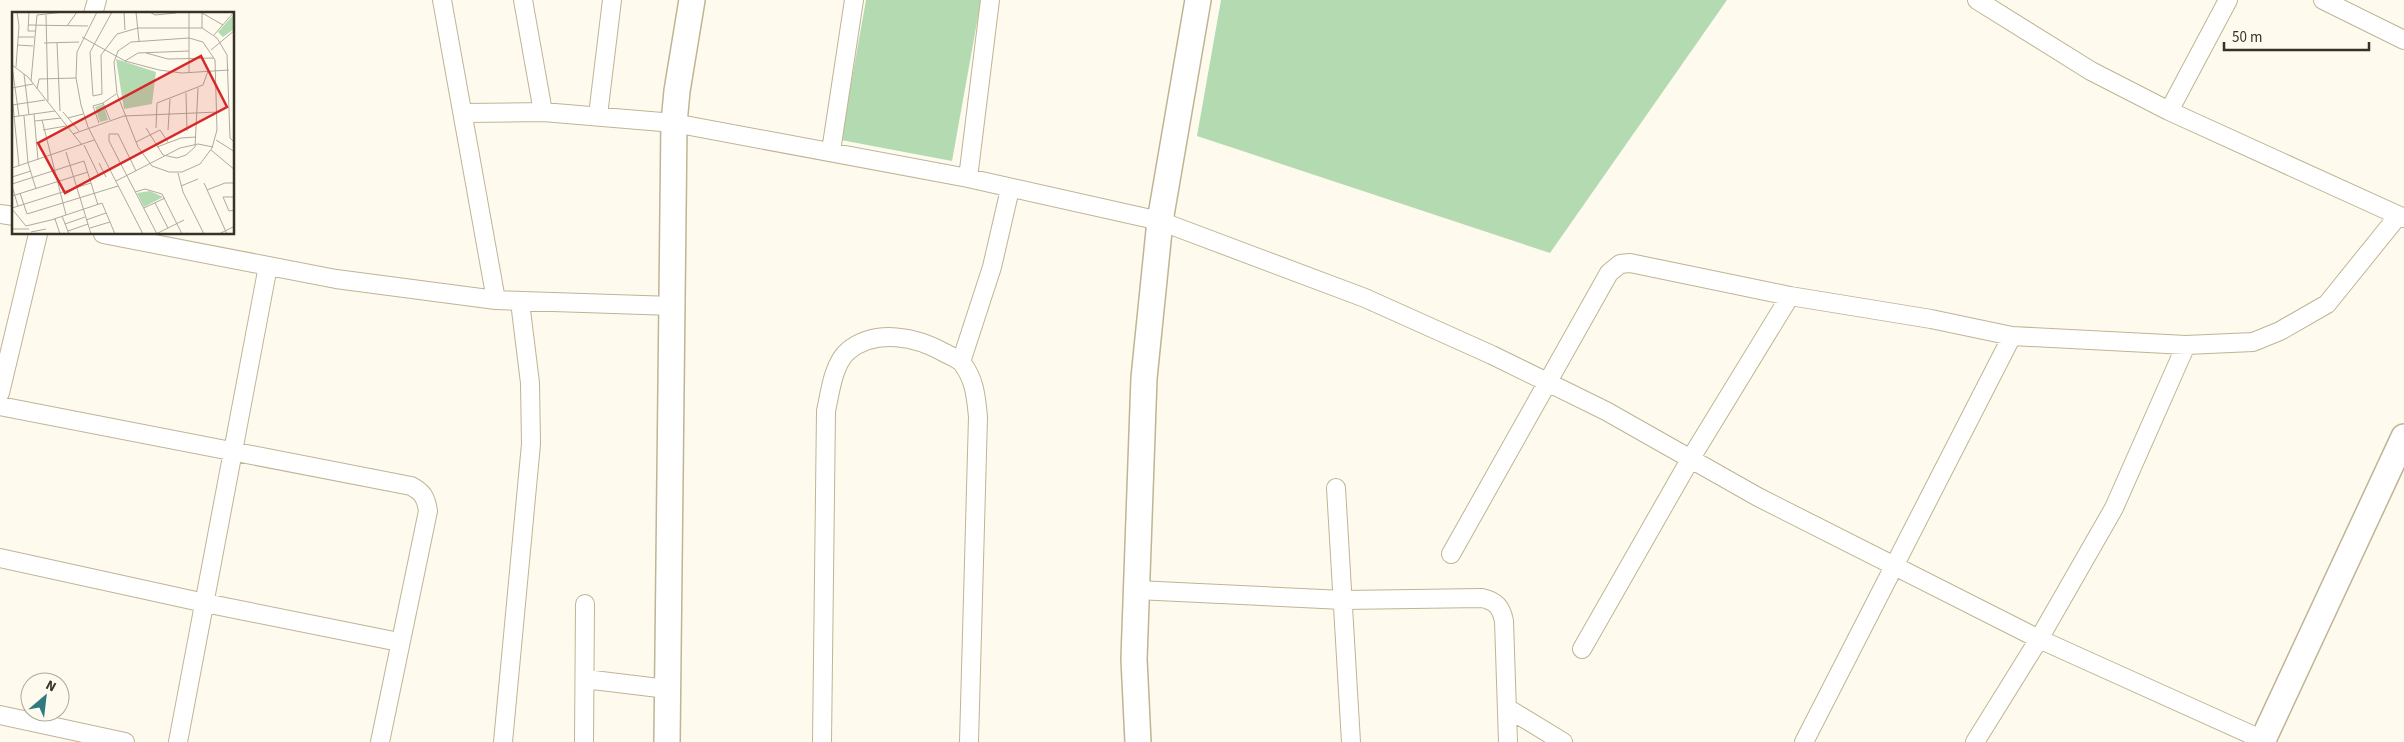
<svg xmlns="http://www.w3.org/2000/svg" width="2404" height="742" font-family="'Source Sans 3',sans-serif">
	<rect width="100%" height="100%" fill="#fefaed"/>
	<path fill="#b4dab2" d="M866 0H981L952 161 841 140Z
		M1221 0H1727L1550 253 1197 136Z"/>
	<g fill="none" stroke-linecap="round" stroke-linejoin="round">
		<defs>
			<path id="street" d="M442 0 496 300
				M523 0 543 112
				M1977 0 2091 71 2169 111 2404 218
				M2323 0 2404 40
				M93 14 97 0
				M2169 111 2228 0
				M464 113 543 112 674 123 968 178 1160 221 1365 298 1492 355 1606 411 1758 497 2039 639 2263 740
				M598 115 612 0
				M831 151 854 0
				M968 178 990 0
				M0 214 14 216
				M103 234 336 279 496 300 673 306
				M961 362 992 267 1010 189
				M0 393 38 234
				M0 406 411 486C423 492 426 498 428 511L380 742
				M1336 488 1351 742
				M1451 554 1609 273 1620 264 1630 263 1790 296 1931 319 2012 336 2186 345 2253 342 2280 331 2327 304 2398 216
				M0 558 205 603 399 642
				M1137 590 1343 600 1482 598C1496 601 1501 607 1504 621L1508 742
				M1582 649 1691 458 1790 296
				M585 679 667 689
				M1507 708 1563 742
				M0 715 125 742
				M178 742 268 266
				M503 742 531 444 530 383 520 302
				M584 742 585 604
				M822 742 826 411C830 393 833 364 848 351 876 328 917 337 945 353 951 356 958 359 962 363 975 380 976 397 978 417L969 742
				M1804 742 2012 336
				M1975 742 2039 639 2114 508 2186 345"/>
			<path id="secondary" d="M667 742 674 123 677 91 692 0
				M1138 742 1134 659 1144 378 1160 221 1198 0
				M2262 742 2404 437"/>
		</defs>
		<use href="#street" stroke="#bfb494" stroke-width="20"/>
		<use href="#secondary" stroke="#bfb494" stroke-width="28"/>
		<use href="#street" stroke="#fff" stroke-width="18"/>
		<use href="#secondary" stroke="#fff" stroke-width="25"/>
	</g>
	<g transform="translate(12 12)">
		<rect width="222" height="222" fill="#fefaed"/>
		<path d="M222 2V17L211 25 206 20ZM104 47 144 60 140 92 112 97ZM91 92 96 108 88 110 83 95ZM138 179 151 185 132 195 125 181Z" fill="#b4dab2"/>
		<path fill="none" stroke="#aeaa9d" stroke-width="1" d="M17 0 16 19H23M85 0 65 40 64 66 69 93 76 115 131 222M100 0 78 40 81 84 90 82 89 43 105 22 126 16H190L205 26 215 43 218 126 223 131M112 0 113 18M124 0 127 29M138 0 143 3 164 1M190 1 211 13M34 3 36 89M16 13 76 14M55 14 65 0M190 16V0M202 23 222 0M6 25H22M70 25 113 49 147 58 170 61 217 58M177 26 191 30 203 48 205 118 200 136 188 152 170 160H157L140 154 126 135 105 82 102 50 106 39 119 30ZM32 31 67 30M45 31 48 99M5 33 21 34M199 38 223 18M134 41 156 47 202 46M113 49 126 41 177 39M0 53 16 65 70 133M0 54 7 104M4 55 7 14 5 0M177 60V0M12 62 17 103M19 69 25 3 52 0M0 76 21 72M25 77 27 67 64 66M174 81 175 119M91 91 104 82M0 93 33 88M1 93 7 154M51 100 67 119M22 102 26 148M12 104 16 151 24 177M0 105 43 99M56 106 71 102M30 108 54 203M23 109 49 106M87 111 81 94 91 91 98 108M134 116 151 143 165 146 174 143 183 135 186 76M144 116 145 91 191 73 196 59M31 118 54 114M156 118 158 87M61 122 112 104 206 100M204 128 223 140M124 130 148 118 156 130M72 133 87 164M145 135 169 126 184 125M199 138 223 158M54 140 79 222M87 151 94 165M0 156 82 128M124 159 106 122H97V129L145 222M166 161 171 180 192 222M0 165 19 159M104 169 168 136 186 132 201 135M192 171 215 222M0 172 72 149 86 193M0 174 6 194M169 174 186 167M195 178 213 171H223M123 180 133 177 150 182 170 222M8 181 15 202 106 174M0 184 76 160M223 185H211L217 199 223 198M143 191 156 216M0 196 79 171M132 196 153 186M0 197 14 214 43 207 48 222M50 204 57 222M42 207 90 191 103 222M74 208 94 201M53 212 73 205M78 216 98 210M0 217H17M56 219 76 212M19 220 34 217M144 222 172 208M207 222 223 214"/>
		<path fill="#d62828" fill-opacity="0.15" stroke="#d62828" stroke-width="2.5" d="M189 44 215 95 53 181 26 131Z"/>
		<rect width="222" height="222" fill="none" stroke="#363224" stroke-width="2.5"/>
	</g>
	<g transform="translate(45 697) rotate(28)"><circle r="24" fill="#fefaed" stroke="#aeaa9d"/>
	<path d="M0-4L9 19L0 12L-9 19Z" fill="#30797c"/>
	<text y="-8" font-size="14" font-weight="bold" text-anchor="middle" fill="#363224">N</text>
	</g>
	<path d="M2224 42v8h145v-8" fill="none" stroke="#363224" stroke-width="2.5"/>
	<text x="2232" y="42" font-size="15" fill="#363224" stroke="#fefaed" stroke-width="4" paint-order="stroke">50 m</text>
</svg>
